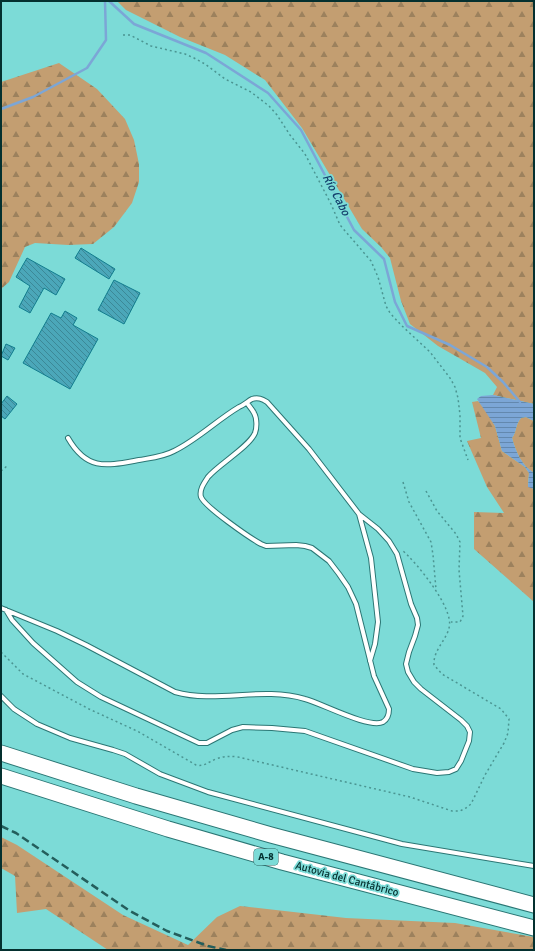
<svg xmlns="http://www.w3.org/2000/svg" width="535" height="951" font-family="Signika,sans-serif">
	<defs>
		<pattern id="forest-firs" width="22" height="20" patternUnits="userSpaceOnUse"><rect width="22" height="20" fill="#c39e71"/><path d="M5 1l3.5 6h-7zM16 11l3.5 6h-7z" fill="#9c815d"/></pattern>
		<pattern id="water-rules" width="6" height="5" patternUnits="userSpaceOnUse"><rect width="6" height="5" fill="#7ca6d6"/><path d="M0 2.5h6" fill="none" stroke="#6388ae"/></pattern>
		<pattern id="building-back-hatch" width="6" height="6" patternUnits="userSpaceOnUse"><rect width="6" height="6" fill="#4ba7b9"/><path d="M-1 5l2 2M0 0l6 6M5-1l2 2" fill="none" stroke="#3c8897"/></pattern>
	</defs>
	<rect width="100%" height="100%" fill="#7cdbd7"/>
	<path fill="url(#forest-firs)" d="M117 1H534V404L493 395 497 387 485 373 438 346 410 324 401 301 390 258 381 247 362 229 302 128 265 80 225 55 180 37 126 10Z
		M59 63 97 89 125 119 134 140 139 164V182L132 203 114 227 93 244 68 245 35 243 25 247 9 282 1 289V82Z
		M478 401 485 409 495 426 502 451 525 467 529 473 528 486 534 489V602L474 549V512L504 513 487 487 467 441 481 438 472 402Z
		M526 417 534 421V473C521 465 516 452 512 438 517 431 515 425 521 418Z
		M1 837 17 845 123 915 188 945 217 917 240 906 346 918 455 923 534 937V950H108L46 909 17 913 15 876 1 868Z"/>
	<path fill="url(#water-rules)" d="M493 395 534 404V421L526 417 521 418C515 425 517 431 512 438 516 452 521 465 534 473V489L528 487 529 473 525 467 502 451 495 426 477 399 481 396Z"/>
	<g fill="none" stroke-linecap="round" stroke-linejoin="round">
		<path stroke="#7ca6d6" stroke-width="2.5" d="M109 1 134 24 206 53 268 93 301 130 354 230 384 259 395 302 407 326 450 345 487 367 503 382 520 402
			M1 109 33 97 87 68 106 40 105 1"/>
	</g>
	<path fill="url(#building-back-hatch)" stroke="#127d8e" d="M81 248 115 269 109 279 75 258Z
		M27 258 65 279 56 295 44 288 30 313 19 307 30 286 16 277Z
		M114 280 140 293 124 324 98 310Z
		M65 311 77 318 73 325 98 339 70 389 23 363 51 313 61 318Z
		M6 344 15 348 8 360 1 356Z
		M7 396 17 404 5 419 1 416V404Z"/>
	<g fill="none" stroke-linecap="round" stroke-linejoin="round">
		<defs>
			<path id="service" d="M359 514 371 558 378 622 375 644 370 661
				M1 608 57 631 86 645 175 692C217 704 261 686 305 699 321 703 369 729 383 722 388 719 389 714 389 709L374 676 356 604 348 587 339 574 329 561 312 548 305 546 296 545 266 546 261 544C250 538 205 507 201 497 199 490 204 483 208 477 219 464 249 447 255 433 257 428 257 418 254 413 252 409 249 406 247 403
				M6 610 12 620 33 643 77 682 101 697 199 743H207L232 730 243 727 272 728 305 731 413 769 437 773 449 772 456 769 461 761 469 741 470 732 467 726 461 720 421 689 414 682 408 672 406 664 409 652 415 636 418 625 417 618 411 604 397 554 389 541 378 529 359 514 309 449 267 402C262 399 258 397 252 399 248 401 244 405 239 407 217 420 197 440 174 451 163 457 150 458 139 460 106 466 87 471 68 438
				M1 696 14 709 37 724 70 738 113 750 125 754 160 774 208 792 402 844 534 866"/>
			<path id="motorway" d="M1 753 136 796 271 835 534 905
				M1 776 168 829 282 862 534 928"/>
		</defs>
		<use href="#service" stroke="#2b7674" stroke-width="6"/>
		<use href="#motorway" stroke="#2b7674" stroke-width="17"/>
		<path stroke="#4b9592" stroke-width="1.5" stroke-dasharray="2 3" stroke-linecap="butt" d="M123 35H130L151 46 185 54 194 58 205 64 225 79 251 92 269 106 277 115 290 135 305 154 331 204 340 225 371 261 378 277 386 306 390 313 401 325 430 352 450 378 455 387 458 398 460 415V438L468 460
			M1 471 7 466
			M403 482 409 502 431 542 433 555 436 589
			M426 491 437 511 456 534 460 542 459 570 463 616 460 622H451
			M1 652 23 674 89 709 137 731 196 765C204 767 208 762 216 759 224 756 230 756 238 757L410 797 452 811H460L466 808 471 804 485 775 504 743 508 733 509 719 501 709 442 674 434 665C433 650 446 641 449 628 455 609 416 562 402 550"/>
		<use href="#service" stroke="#fff" stroke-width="4"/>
		<use href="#motorway" stroke="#fff" stroke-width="15"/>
		<path stroke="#245e5c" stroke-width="2.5" stroke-dasharray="8 4" stroke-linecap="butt" d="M1 826 16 833 130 911 167 931 208 946 226 950"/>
	</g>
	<g text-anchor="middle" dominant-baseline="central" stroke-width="3.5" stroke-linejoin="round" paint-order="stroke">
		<rect fill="#7cdbd7" stroke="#286361" stroke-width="1" x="254" y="849" width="24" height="16" rx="3"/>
		<g font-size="10" font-weight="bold" fill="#04302f">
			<text x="266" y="857">A-8</text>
		</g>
		<g font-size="11" fill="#04302f" stroke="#7cdbd7">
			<text transform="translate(347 879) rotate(15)">Autovía del Cantábrico</text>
		</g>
		<g font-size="12" font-style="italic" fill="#133f6c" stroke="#7cdbd7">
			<text transform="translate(336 195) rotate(62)">Río Cabo</text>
		</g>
	</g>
	<rect width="535" height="951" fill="none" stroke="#04302f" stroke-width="4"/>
</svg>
